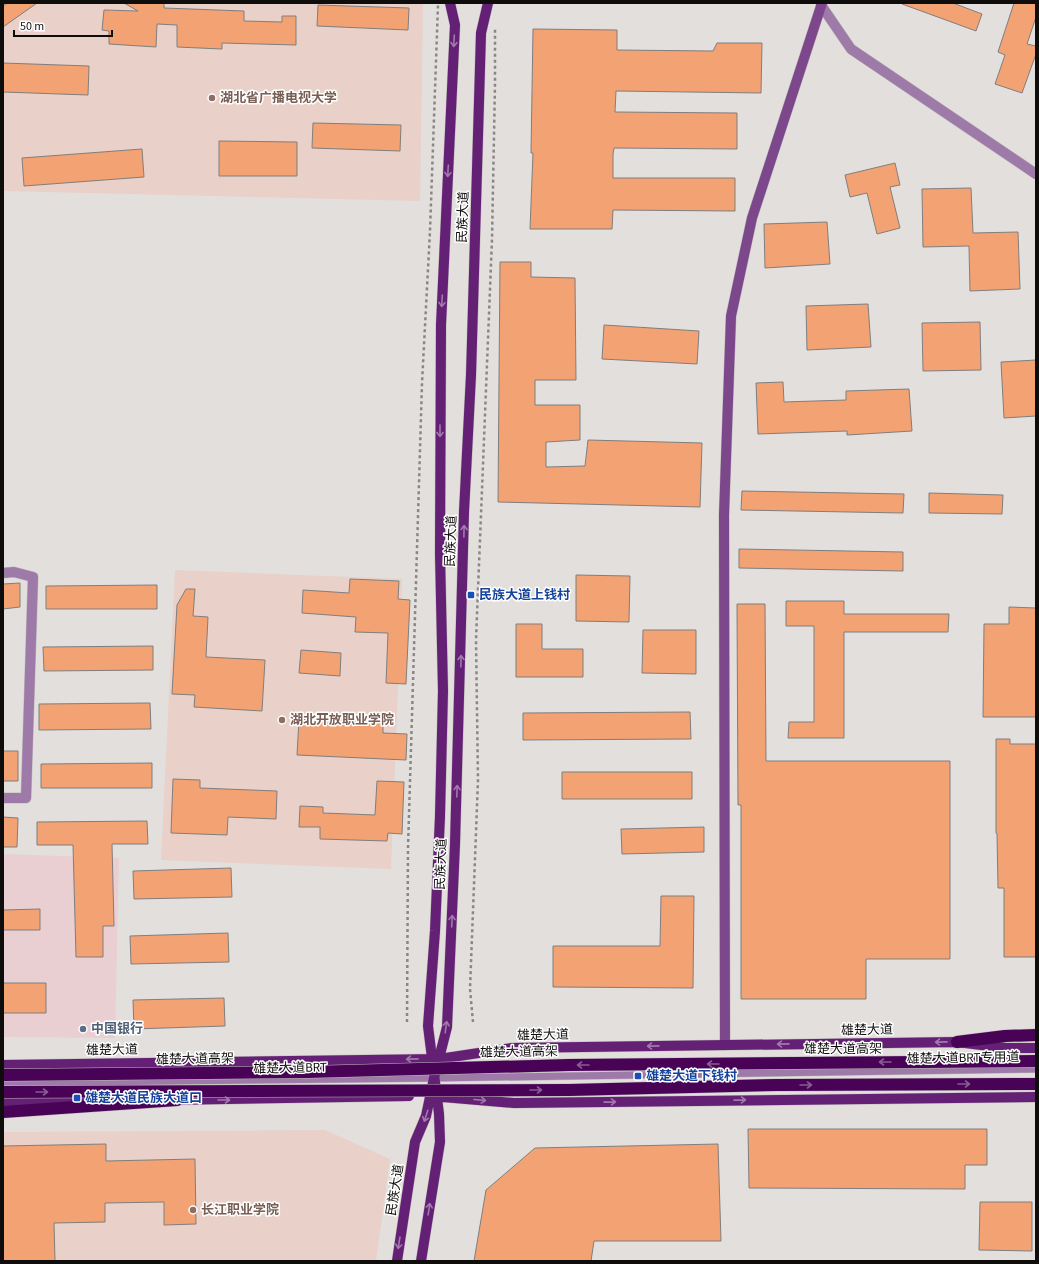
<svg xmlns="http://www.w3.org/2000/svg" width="1039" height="1264" font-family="'Source Sans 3','Noto Sans SC',sans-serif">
	<rect width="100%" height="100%" fill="#e2dfdd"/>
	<path fill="#e9ced2" d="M3 854 119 858 115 1038 3 1037Z"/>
	<path fill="#e9d0c9" d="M6 3H423L420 201 3 191V5Z
		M175 570 402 579 391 869 161 860Z
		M325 1130 390 1159 376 1261H3V1132Z"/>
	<path fill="#f2a273" stroke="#817e7d" d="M7 3H37L3 27V6Z
		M124 3H164V8L244 11V21L282 22V16H296V45L222 43V49L177 47V25L157 24 156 47 109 44V31L102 30 104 10 138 11Z
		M903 3H953L982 14 976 31 902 4Z
		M1014 3H1036V17L1027 44 1036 46V54L1022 93 995 84 1005 55 998 52Z
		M318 5 409 8 408 30 317 26Z
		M533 29 617 30V50L713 51 717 43H762L761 93 616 91 615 112 737 113V149L614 148 613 154V178H735V211L613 210 612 229H530L533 153H531Z
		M3 63 89 66 88 95 3 92Z
		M313 123 401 125 400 151 312 148Z
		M219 141 297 142V176H219Z
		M142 149 144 177 24 186 22 158Z
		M895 163 900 185 890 187 900 228 877 234 867 193 850 197 845 175Z
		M971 188 973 233 1018 232 1020 289 970 291 969 246 923 247 922 189Z
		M827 222 830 264 765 268 764 224Z
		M500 262H531V277L575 278 576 380H535V405H580V440L546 442V467L585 466 588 440 702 443 700 507 498 502Z
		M868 304 871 347 807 350 806 306Z
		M980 322 981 370 923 371 922 323Z
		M604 325 699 331 697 364 602 359Z
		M1036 360V416L1004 418 1001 362Z
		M783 382 784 402 846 400V391L909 389 912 431 847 435V431L758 434 756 383Z
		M742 491 904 494 903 513 741 510Z
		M929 493 1003 495 1002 514 929 513Z
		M739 549 903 552V571L739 568Z
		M576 575 630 576 629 622 576 621Z
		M350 579 399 581 398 599 410 600 406 684 386 683 388 633 355 632 356 617 302 613 303 590 349 593Z
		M20 583V607L3 609V584Z
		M157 585V609H46V586Z
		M186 589H195L193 616 208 617 206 657 265 660 262 711 194 707 195 695 172 694 177 605Z
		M786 601H844V614H949L948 632H844V738H788L789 722H814V626H786Z
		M737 604H765L766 761H950V959H866V999H741V805H738Z
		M1009 607 1036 608V717H983L984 624H1009Z
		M516 624H542V649H583V677H516Z
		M643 630H696V674L642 673Z
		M153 646V670L44 671 43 647Z
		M301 650 341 653 340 676 299 673Z
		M150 703 151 729 39 730V704Z
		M690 712 691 739 523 740V713Z
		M299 719 383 723V733L407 734 406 760 297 755Z
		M996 739H1010V744H1036V957H1004V888H998L997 833H996Z
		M3 751H18V781H3Z
		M152 763V788H41V764Z
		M562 772H692V799H562Z
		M173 779 200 780V788L277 791 276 819 228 817 227 835 171 833Z
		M377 781 404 782 402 834 388 833 387 841 320 839V827H299L300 806 323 807V813L375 815Z
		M3 817 18 818 17 847H3Z
		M147 821 148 844H112L114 926H103V957H76L73 845H37V822Z
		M704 827V852L622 854 621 829Z
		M231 868 232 897 134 899 133 871Z
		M661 896H694L693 988 553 987V946H660Z
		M40 909V930H3V910Z
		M228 933 229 962 131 964 130 936Z
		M3 983H46V1013H3Z
		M224 998 225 1026 134 1029 133 1000Z
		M748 1129H987V1165H965V1189L749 1188Z
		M106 1144V1161L195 1159 196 1224 164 1225V1202L105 1203V1222L54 1223 55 1261H3V1146Z
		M718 1144 721 1241H594L591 1261H474L486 1190 535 1148Z
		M980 1202H1032V1251L979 1250Z"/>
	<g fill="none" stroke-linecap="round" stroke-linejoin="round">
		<defs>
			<path id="lane" d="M3 1083 434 1078 1036 1069"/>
			<path id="street" d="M821 5 851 49 1036 174
				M3 573 14 572 33 577 26 798H3"/>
			<path id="secondary" d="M725 1045 724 515 731 316 752 218 822 3"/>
			<path id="primary" d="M3 1065 439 1059 512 1048 957 1042 1006 1048H1036
				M431 1096 514 1103 1036 1097
				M169 1100 409 1096
				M3 1102 87 1101
				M397 1261 415 1142 426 1116 434 1078 447 1027 455 844 464 512 471 375 481 33 488 3
				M421 1261 440 1142 439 1114 428 1026 435 931 440 816 443 691 440 554 441 325 455 25 450 3"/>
			<path id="highway" d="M957 1042 1005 1036 1036 1035
				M3 1112 177 1100"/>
		</defs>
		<use href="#lane" stroke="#c0bdbc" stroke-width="8"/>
		<use href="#street" stroke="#c0bdbc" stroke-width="11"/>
		<use href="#secondary" stroke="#c0bdbc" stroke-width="11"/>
		<use href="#primary" stroke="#c0bdbc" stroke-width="11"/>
		<use href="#highway" stroke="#c0bdbc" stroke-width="13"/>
		<path stroke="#898786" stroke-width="2.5" stroke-dasharray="3 3" stroke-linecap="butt" d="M407 1022 408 848 422 383 430 231 438 5
			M473 1022 470 989 478 780 476 640 492 239 495 84V27"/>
		<use href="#lane" stroke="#9e7aa8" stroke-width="7"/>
		<use href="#street" stroke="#9e7aa8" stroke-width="10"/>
		<use href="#secondary" stroke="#7c488b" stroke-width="10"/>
		<use href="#primary" stroke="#642075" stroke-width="10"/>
		<use href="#highway" stroke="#480357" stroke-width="12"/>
		<defs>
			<path id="highway-bridge" d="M3 1075 308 1072 569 1065 1036 1061
				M3 1092 569 1090 777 1085 1036 1084"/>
		</defs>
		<use href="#highway-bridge" stroke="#c0bdbc" stroke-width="13" stroke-linecap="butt"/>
		<use href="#highway-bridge" stroke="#480357" stroke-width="12"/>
	</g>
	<defs><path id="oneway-shaft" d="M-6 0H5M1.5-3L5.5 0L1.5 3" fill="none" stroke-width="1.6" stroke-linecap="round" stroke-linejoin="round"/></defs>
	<g stroke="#a279ac">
		<use href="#oneway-shaft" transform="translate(454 41) rotate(93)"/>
		<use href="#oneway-shaft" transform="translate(448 171) rotate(93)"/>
		<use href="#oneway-shaft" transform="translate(442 301) rotate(93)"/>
		<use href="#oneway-shaft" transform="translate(440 431) rotate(90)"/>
		<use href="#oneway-shaft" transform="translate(464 531) rotate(-89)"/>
		<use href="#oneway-shaft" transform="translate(461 661) rotate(-89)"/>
		<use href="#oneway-shaft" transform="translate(457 791) rotate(-88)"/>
		<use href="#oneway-shaft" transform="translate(452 921) rotate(-87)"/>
		<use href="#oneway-shaft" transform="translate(446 1027) rotate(-82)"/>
		<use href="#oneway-shaft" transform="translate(941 1042) rotate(179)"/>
		<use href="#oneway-shaft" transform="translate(783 1044) rotate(179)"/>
		<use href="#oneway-shaft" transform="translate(653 1046) rotate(179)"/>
		<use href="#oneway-shaft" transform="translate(412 1059) rotate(179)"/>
		<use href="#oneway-shaft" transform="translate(224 1100)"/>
		<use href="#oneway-shaft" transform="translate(480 1100) rotate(5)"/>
		<use href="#oneway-shaft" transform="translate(740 1100) rotate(-1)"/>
		<use href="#oneway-shaft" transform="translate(610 1102) rotate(-1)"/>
		<use href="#oneway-shaft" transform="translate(426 1116) rotate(108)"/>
		<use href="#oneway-shaft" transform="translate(429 1209) rotate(-81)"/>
		<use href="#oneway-shaft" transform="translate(399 1243) rotate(99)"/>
	</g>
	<g stroke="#885b92">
		<use href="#oneway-shaft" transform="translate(885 1062) rotate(180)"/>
		<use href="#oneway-shaft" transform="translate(713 1064) rotate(180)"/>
		<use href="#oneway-shaft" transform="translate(583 1065) rotate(180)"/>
		<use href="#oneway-shaft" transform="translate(964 1084)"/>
		<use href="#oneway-shaft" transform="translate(806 1085)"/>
		<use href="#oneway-shaft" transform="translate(536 1090)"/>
		<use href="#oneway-shaft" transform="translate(42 1092)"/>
	</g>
	<g fill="#8d6e63" stroke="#fff" stroke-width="1.5">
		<circle cx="212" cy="98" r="4"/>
		<circle cx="282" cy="720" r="4"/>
		<circle cx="193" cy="1210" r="4"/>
	</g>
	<g fill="#1a4fb4" stroke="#fff" stroke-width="1.5">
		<rect x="467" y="591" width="8" height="8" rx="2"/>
		<rect x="634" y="1072" width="8" height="8" rx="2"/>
		<rect x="73" y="1094" width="8" height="8" rx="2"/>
	</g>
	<circle fill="#5c6f8a" stroke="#fff" stroke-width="1.5" cx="83" cy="1029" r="4"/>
	<g text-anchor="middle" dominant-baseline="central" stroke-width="3" stroke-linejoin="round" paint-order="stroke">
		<g font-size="13" font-weight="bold" fill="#785e54" stroke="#fff" text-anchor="start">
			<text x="220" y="98">湖北省广播电视大学</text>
			<text x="290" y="720">湖北开放职业学院</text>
			<text x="201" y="1210">长江职业学院</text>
		</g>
		<g font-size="13" fill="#0e0d0c" stroke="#fff">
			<text transform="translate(463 217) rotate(-88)">民族大道</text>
			<text transform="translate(451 541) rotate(-88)">民族大道</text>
			<text transform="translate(441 864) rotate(-88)">民族大道</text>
			<text transform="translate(867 1030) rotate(-1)">雄楚大道</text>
			<text transform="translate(543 1035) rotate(-1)">雄楚大道</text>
			<text x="843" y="1049">雄楚大道高架</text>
			<text transform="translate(112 1050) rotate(-1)">雄楚大道</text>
			<text transform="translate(519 1052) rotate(-1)">雄楚大道高架</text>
			<text transform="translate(963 1058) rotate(-1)">雄楚大道BRT专用道</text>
			<text transform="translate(195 1059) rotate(-1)">雄楚大道高架</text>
			<text transform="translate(290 1068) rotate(-1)">雄楚大道BRT</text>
			<text transform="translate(395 1190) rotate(-81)">民族大道</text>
		</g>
		<g font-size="13" font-weight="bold" fill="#164399" stroke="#fff" text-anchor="start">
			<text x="479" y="595">民族大道上钱村</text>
			<text x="646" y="1076">雄楚大道下钱村</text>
			<text x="85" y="1098">雄楚大道民族大道口</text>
		</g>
		<g font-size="13" font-weight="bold" fill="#4e5e75" stroke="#fff" text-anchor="start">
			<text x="91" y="1029">中国银行</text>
		</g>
	</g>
	<rect width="1039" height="1264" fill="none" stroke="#0e0d0c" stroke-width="8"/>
	<path d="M14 30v6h98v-6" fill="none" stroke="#0e0d0c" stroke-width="2"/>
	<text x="20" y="30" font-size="12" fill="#0e0d0c" stroke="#ffffff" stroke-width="3" paint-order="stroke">50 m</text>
</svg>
